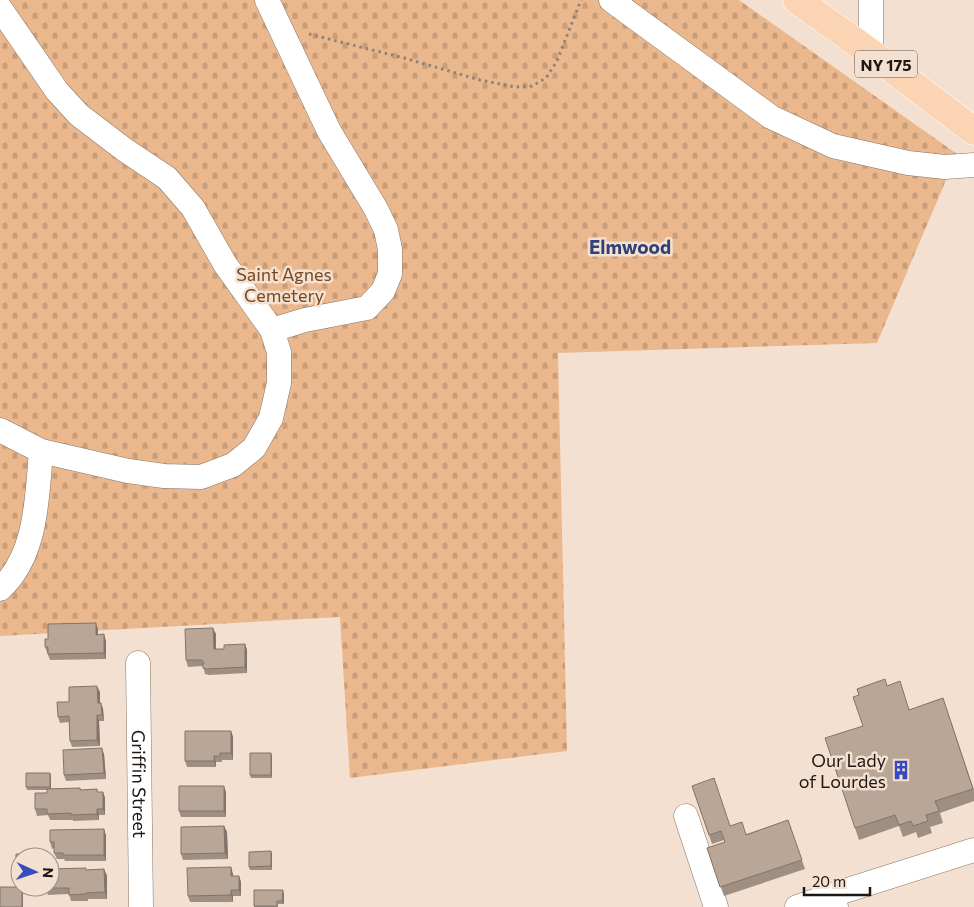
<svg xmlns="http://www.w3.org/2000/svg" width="974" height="907" font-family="Commissioner,sans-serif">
	<defs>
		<pattern id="cemetery-stones" width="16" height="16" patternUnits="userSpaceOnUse" patternTransform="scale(1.25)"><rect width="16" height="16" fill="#ebb88e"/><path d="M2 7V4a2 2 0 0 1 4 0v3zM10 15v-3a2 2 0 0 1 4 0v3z" fill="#c99d79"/></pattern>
	</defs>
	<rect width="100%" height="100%" fill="#f4e0d0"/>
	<path fill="url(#cemetery-stones)" d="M0 0H739L957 154 877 343 558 353 567 751 350 778 340 617 0 636Z"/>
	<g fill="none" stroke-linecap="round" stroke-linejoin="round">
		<defs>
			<g id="minor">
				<path d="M267 0 329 131 376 209 386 230 390 249V274L383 291 367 308 305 320 272 330"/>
				<path d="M611 0 771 117 833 146 908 163 945 167 974 165"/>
				<path d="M0 8 57 91 79 115 125 150 167 178 193 208 225 264 272 330 279 352V383L271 418 254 448 233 465 201 477 164 476 128 471 41 451 0 430"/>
				<path d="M871 53V0"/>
				<path d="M0 589C37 556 37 497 41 451"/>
				<path id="s1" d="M138 663 141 907"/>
				<path d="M686 816 716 907"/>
				<path d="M797 907 832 895"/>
				<path d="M836 907 832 895 974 850"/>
			</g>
			<path id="major" d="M797 0 871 53 974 131"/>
		</defs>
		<use href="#minor" stroke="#867567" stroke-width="25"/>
		<use href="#major" stroke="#fff" stroke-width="29"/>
		<path stroke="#8f8176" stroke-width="3" stroke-dasharray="2.5 4" stroke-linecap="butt" d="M309 34 404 58 480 80 515 87 532 86 546 78 557 61 581 0"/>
		<use href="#minor" stroke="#fff" stroke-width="24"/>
		<use href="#major" stroke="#fbd4b3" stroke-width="28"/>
	</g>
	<path fill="#9f8f82" d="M98 629V635L106 641V659L50 660 45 647 48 639Z
		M216 634V649H224L245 644 247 650V673L209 675 205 674 203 666 188 667 186 660Z
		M888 685 910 710 943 698 974 790V801L940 813 943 823 930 827 932 833 918 838 916 832 903 837 899 826 859 840 855 828 863 726Z
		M100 692V703H101L103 709 104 721H99L100 746 72 747 70 741 69 722 60 723 58 717 69 702Z
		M231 731 233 737V760H222V762H216V767H187L185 761Z
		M271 753 272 756V778H251L250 775Z
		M104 754 106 779 66 781 64 775Z
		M50 773 51 776V789L80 788 81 790 97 789 98 792H103L105 798V815H99V820L73 821V820H50L48 815 37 816 35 809 47 793V790H27L26 787Z
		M692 786 730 826 747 834 788 820 805 869 724 896 707 848 725 842 724 840 712 844Z
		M226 792V817H181L179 811Z
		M224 826 227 832 228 859 183 860 181 854Z
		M104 829 106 836V861H65L64 859H57L54 853V848L52 849 50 842Z
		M271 851 272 854V870H250L249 867Z
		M20 857V870H17L16 867Z
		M231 867 233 876H239L241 882V896H233V902H190L188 896Z
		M104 869 107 876V899H88V901H71L69 894 48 895 45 888 86 870Z
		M284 894V904H278V907H254V906Z"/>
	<path fill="#82746a" d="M96 623 98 629V641L96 635Z
		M213 628 216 634V655L214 649Z
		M104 634 106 641V659L104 653Z
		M245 644 247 650V673L245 667Z
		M97 686 100 692V709L98 703Z
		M101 703 103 709 104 721 102 715Z
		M97 715 99 721 100 746 97 740Z
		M231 731 233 737V760L231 753Z
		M102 748 104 754 106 779 104 773Z
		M271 753 272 756V778L271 775Z
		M214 756 216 762V767L214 761Z
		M50 773 51 776V790L50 787Z
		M224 786 226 792V817L224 811Z
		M103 792 105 798V815L103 809Z
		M97 809 99 815V820L97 814Z
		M224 826 227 832 228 859 225 853Z
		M104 829 106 836V861L104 855Z
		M271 851 272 854V870L271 866Z
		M231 867 233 874V882L231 876Z
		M104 869 107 876V899L105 892Z
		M239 876 241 882V896L239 890Z
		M22 887 23 890V907H22Z
		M231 890 233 896V902L231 895Z
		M283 890 284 894V904L282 901Z"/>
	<path fill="#b9a697" stroke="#82746a" d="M96 623V635L104 634V653L48 654V647H45V639H48V624Z
		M213 628 214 649H224V645L245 644V667L207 669 203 668 202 664H204L202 660H186L185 629Z
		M885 679 887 686 900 681 909 710 943 698 973 789 935 801 939 811 926 815 928 821 913 826 911 821 899 825 895 815 855 828 825 738 863 726 853 697 859 695 857 689Z
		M97 686 98 703H101L102 715H97V740L70 741 69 716 58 717 57 702H69V687Z
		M185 731H231V753H220V756H214V761H185Z
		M102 748 104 773 64 775 63 750Z
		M250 753H271V775H250Z
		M26 773H50V787H26Z
		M714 778 730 826 742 822 746 835 788 820 802 860 720 887 707 848 725 842 721 831 709 835 692 786Z
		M179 786H224V811H179Z
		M80 788V790L97 789V792H103V809H97V814L71 815V813L47 814V809H35V793H47V789Z
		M224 826 225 853 181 854V827Z
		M104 829V855H63V853H54V842H50V830Z
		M271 851V866L249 867V852Z
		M16 854H37V857H20V867H16Z
		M231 867V876H239V890H231V895L188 896 187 868Z
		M86 868V870L104 869 105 892 86 893V894L69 895V888H45V887H50V869Z
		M0 887H22V907H0Z
		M254 890H283L282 901H277V906H254Z"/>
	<defs>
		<symbol id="building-bare" viewBox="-9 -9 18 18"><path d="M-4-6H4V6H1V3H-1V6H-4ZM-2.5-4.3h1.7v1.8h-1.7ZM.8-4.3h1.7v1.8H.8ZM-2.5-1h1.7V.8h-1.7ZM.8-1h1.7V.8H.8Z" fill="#384abd" stroke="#f4e0d0" stroke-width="2.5" paint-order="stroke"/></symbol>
	</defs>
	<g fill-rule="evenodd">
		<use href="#building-bare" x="887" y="756" width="28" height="28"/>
	</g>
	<g text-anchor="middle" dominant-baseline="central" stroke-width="5" stroke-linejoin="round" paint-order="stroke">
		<rect fill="#f4e0d0" stroke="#5e534b" stroke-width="1" x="855" y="50.5" width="62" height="27" rx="4"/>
		<g font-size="16" font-weight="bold" fill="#1e1712">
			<text x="886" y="64">NY 175</text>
		</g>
		<g font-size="18" fill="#764921" stroke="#f4e0d0">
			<text x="284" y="274">Saint Agnes<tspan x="284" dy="21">Cemetery</tspan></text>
		</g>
		<g font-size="18" fill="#1e1712" stroke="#f4e0d0" text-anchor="end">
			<text x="886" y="760">Our Lady<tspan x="886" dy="21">of Lourdes</tspan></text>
		</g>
		<g font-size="18" fill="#1e1712" stroke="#f4e0d0">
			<text stroke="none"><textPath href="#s1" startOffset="121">Griffin Street</textPath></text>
		</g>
		<g font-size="19" font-weight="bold" fill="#32407a" stroke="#f4e0d0">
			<text x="630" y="246">Elmwood</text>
		</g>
	</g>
	<g transform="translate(35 872) rotate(93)"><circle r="24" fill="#f4e0d0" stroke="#9e9084"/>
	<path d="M0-4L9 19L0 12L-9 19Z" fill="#384abd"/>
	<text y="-8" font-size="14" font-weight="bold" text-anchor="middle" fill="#1e1712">N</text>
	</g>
	<path d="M804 887v8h66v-8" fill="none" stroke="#1e1712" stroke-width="2.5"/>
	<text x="812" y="887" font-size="15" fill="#1e1712" stroke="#f4e0d0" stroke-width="4" paint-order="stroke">20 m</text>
</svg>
